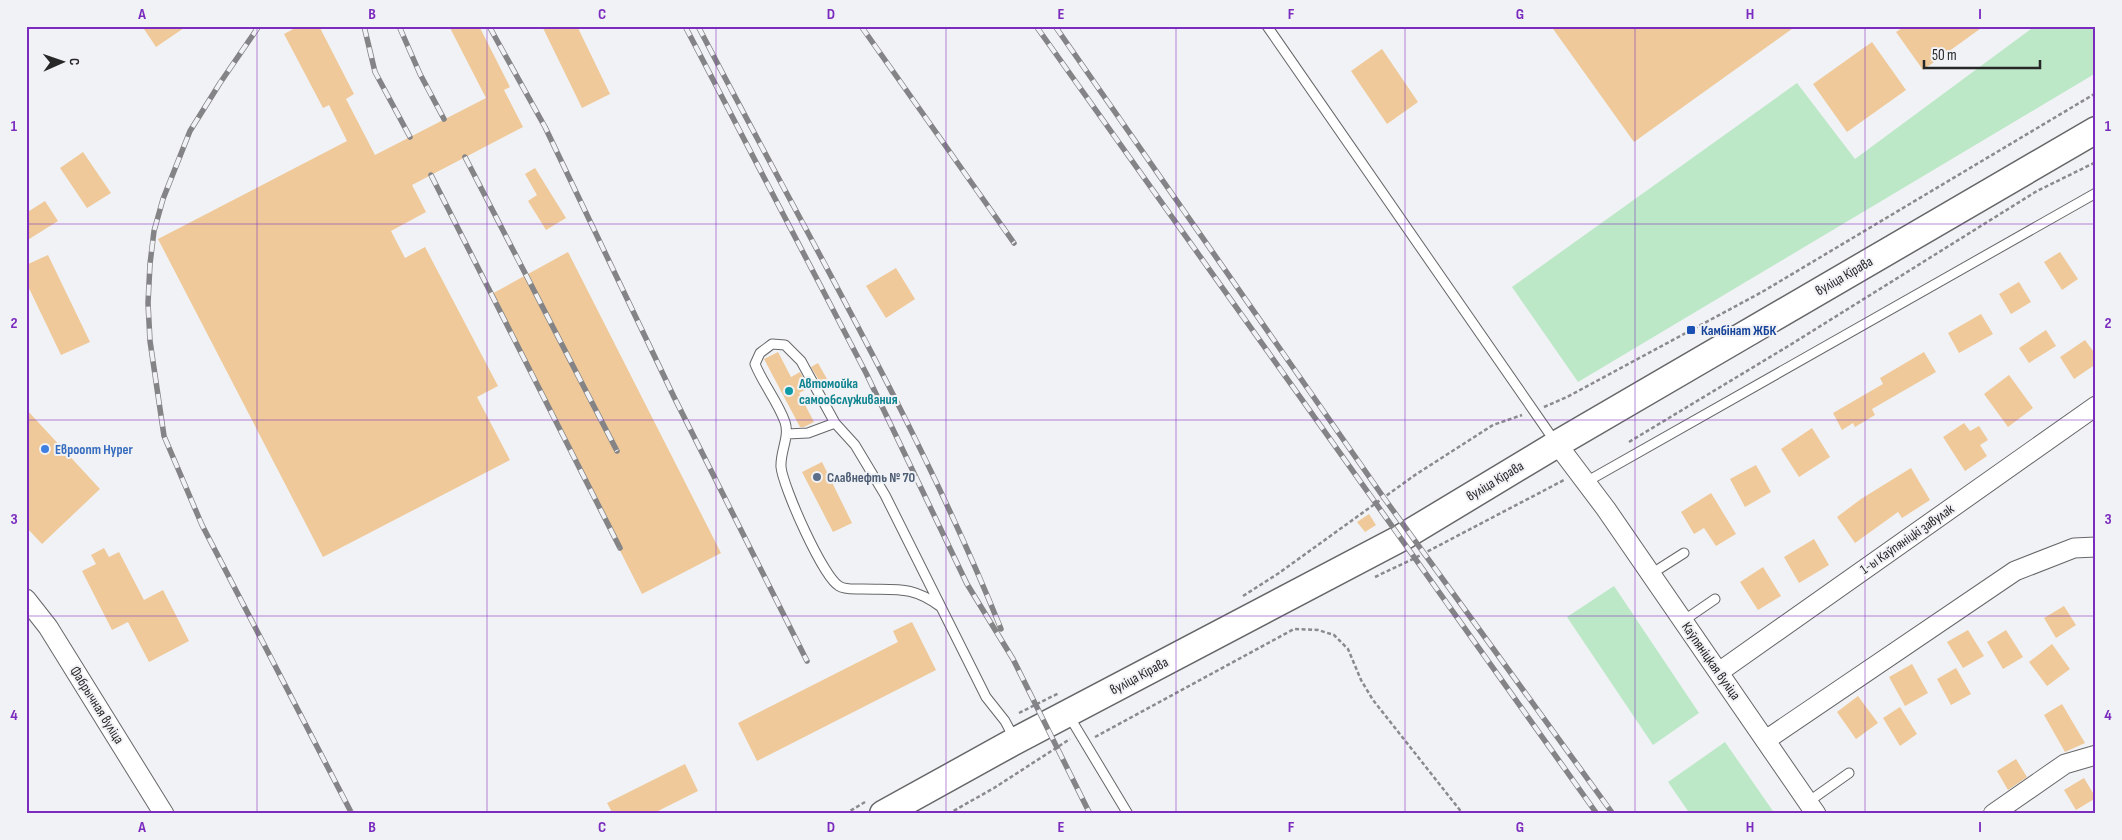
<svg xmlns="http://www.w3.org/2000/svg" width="2122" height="840" font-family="'Sofia Sans Condensed',sans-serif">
	<rect width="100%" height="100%" fill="#f1f2f5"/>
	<path fill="#bce8c7" d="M2035 26H2096V73L1578 382 1512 287 1797 83 1855 159Z
		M1614 586 1699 713 1653 745 1567 617Z
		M1725 742 1775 814H1690L1668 782Z"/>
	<path fill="#efc999" d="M142 26H187L156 47Z
		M299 26H319L354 94 346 99 375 155 486 98 449 26H479L510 87 504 90 523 127 412 185 426 212 391 231 405 258 425 247 498 386 477 397 510 460 323 557 158 239 347 141 329 105 323 108 284 34Z
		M542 26H577L610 94 582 108Z
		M1551 26H1796L1634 142Z
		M1905 26H1984L1923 70 1896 32Z
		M1872 42 1906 90 1847 132 1813 84Z
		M1382 49 1418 102 1387 124 1351 71Z
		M83 152 111 193 87 208 60 168Z
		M535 168 566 218 546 230 528 201 537 195 525 174Z
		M45 201 58 221 26 241V213Z
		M568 252 721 553 642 594 490 295Z
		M2060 252 2078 279 2062 290 2044 262Z
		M48 255 90 342 61 355 26 282V265Z
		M896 268 915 299 886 318 866 286Z
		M2019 282 2031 302 2011 314 1999 294Z
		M1981 314 1993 334 1959 353 1948 333Z
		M2046 330 2056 346 2029 363 2019 348Z
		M2085 340 2096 355V364L2074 379 2060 357Z
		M778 352 791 377 800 372 809 388 799 393 814 422 804 427H800L764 359Z
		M1924 352 1936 372 1872 409 1875 415 1855 427 1853 423 1842 430 1833 413 1883 384 1880 378Z
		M818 363 827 379 820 382 811 367Z
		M2009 375 2033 408 2008 427 1984 394Z
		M26 409 100 489 42 544 26 527Z
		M1964 423 1970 431 1979 426 1988 440 1980 445 1987 456 1965 471 1943 437Z
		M1812 428 1830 457 1799 477 1781 449Z
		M822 462 852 523 833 532 802 472Z
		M1756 465 1771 492 1745 507 1730 479Z
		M1911 468 1930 500 1902 518 1898 512 1855 543 1837 517 1861 499Z
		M1711 493 1736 534 1716 546 1704 528 1694 534 1681 512Z
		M1369 514 1376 525 1365 532 1357 522Z
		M1814 539 1829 565 1799 583 1784 557Z
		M104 548 109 557 119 552 144 600 163 590 189 641 149 662 128 622 112 630 82 571 96 564 91 555Z
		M1763 567 1781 596 1758 610 1740 582Z
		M2064 606 2076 625 2056 638 2044 618Z
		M912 622 936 670 757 761 738 723 898 642 893 631Z
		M1968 630 1984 656 1963 668 1947 642Z
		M2006 630 2023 657 2003 669 1987 642Z
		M2052 644 2070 669 2047 686 2029 662Z
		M1912 664 1928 693 1905 706 1889 677Z
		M1956 668 1971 694 1951 705 1937 679Z
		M1858 696 1878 723 1856 739 1837 712Z
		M2062 704 2085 743 2065 752 2044 715Z
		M1900 707 1917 734 1900 746 1883 718Z
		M2016 759 2027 777 2008 790 1997 771Z
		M685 764 698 791 652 814H613L607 803Z
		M2084 778 2096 798 2076 810 2064 790Z"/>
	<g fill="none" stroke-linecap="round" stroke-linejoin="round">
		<defs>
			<path id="service" d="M1267 26 1556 443
				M787 434 808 433 835 423
				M1586 482 2096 193
				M1651 574 1684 553
				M941 607C912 585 896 590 862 589 855 589 845 590 839 586 823 577 783 487 781 467 780 451 790 437 785 422 778 402 763 384 755 364L760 353 772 344 785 345 801 361 835 423 855 445 885 495 986 697 1005 721 1014 738
				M1683 621 1715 599
				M1069 716 1128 814
				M1808 802 1849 773"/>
			<path id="minor" d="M1557 444 1606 509 1816 814
				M26 599 48 627 164 814
				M1719 672 2096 406
				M1766 740 2015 571 2074 548 2096 547
				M1993 814 2065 764 2096 755"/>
			<path id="secondary" d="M883 814 1015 741 1401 538 1557 444 2096 130"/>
		</defs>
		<use href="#service" stroke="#666769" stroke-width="11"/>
		<use href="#minor" stroke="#666769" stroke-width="21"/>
		<use href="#secondary" stroke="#666769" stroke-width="29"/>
		<path stroke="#8b8b8d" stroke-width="2.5" stroke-dasharray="4 2.5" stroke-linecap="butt" d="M1544 407 1567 397 1762 292 2096 93
			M1629 442 1790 345 2037 191 2096 162
			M1375 577 1415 558 1564 480
			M1243 596 1279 573 1415 475 1493 425 1522 415
			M1019 713 1059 693
			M1095 737 1294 629 1318 630 1334 635 1348 649 1361 680 1373 700 1463 814
			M845 814 865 802
			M948 814 994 788 1070 739"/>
		<use href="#service" stroke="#fff" stroke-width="9"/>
		<use href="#minor" stroke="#fff" stroke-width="19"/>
		<use href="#secondary" stroke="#fff" stroke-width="26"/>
		<defs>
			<path id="rail" d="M259 26 220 83 190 131 163 199 154 231 150 264 148 303 150 341 164 436 202 525 352 814
				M364 26 375 72 410 137
				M399 26 420 74 444 119
				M489 26 545 127 674 397 807 661
				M685 26 866 373 967 584 1013 659 1090 814
				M698 26C801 226 917 420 1001 629
				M861 26 1014 243
				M1036 26 1597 814
				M1055 26 1384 498 1613 814
				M465 157 617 451
				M431 175 620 548"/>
		</defs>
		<use href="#rail" stroke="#848486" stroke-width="5.5"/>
		<use href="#rail" stroke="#f1f2f5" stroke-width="4" stroke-dasharray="11" stroke-linecap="butt"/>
	</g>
	<path fill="none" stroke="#7b2cbf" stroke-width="1" stroke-opacity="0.55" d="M257 26V814M487 26V814M716 26V814M946 26V814M1176 26V814M1405 26V814M1635 26V814M1865 26V814M26 224H2096M26 420H2096M26 616H2096"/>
	<rect fill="#1a4fb4" stroke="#f1f2f5" stroke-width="2" x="1686" y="325" width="10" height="10" rx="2.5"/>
	<circle fill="#0f9aa8" stroke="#f1f2f5" stroke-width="2" cx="789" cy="391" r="5"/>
	<circle fill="#3f7fe0" stroke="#f1f2f5" stroke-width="2" cx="45" cy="449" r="5"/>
	<circle fill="#5c6f8a" stroke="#f1f2f5" stroke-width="2" cx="817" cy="477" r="5"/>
	<g text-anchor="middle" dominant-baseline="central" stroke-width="4" stroke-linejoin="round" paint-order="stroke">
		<g font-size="14" fill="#272728" stroke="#f1f2f5">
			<text transform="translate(1844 276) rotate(-30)">вуліца Кірава</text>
			<text transform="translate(1495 481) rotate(-31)">вуліца Кірава</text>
			<text transform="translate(1907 539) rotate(-35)">1-ы Каўпяніцкі завулак</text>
			<text transform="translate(1711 661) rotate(55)">Каўпяніцкая вуліца</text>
			<text transform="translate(1139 676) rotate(-28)">вуліца Кірава</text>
			<text transform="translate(97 705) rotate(58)">Фабрычная вуліца</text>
		</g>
		<g font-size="14" font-weight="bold" fill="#164399" stroke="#f1f2f5" text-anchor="start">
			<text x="1701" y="330">Камбінат ЖБК</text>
		</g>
		<g font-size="14" font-weight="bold" fill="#0d838f" stroke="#f1f2f5" text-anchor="start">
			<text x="799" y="383">Автомойка<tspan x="799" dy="16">самообслуживания</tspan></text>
		</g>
		<g font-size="14" font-weight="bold" fill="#366cbe" stroke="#f1f2f5" text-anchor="start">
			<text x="55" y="449">Евроопт Hyper</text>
		</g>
		<g font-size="14" font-weight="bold" fill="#4e5e75" stroke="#f1f2f5" text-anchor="start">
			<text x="827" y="477">Славнефть № 70</text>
		</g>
	</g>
	<rect width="2122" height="840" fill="none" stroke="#f1f2f5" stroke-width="55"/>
	<g transform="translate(62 62) rotate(88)" stroke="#f1f2f5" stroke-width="4" paint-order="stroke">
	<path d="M0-4L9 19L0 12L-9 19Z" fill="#272728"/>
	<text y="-8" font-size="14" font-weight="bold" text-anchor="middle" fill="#272728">С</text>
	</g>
	<path d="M1924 60v8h116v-8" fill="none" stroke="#272728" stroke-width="2.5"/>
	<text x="1932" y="60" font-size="15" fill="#272728" stroke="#f1f2f5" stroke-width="4" paint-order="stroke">50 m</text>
	<rect x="28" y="28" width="2066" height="784" fill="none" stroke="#7b2cbf" stroke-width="2"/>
	<g font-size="16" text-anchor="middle" font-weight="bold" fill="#7b2cbf">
		<text x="142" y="19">A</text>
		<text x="372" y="19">B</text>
		<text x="602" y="19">C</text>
		<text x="831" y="19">D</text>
		<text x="1061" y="19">E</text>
		<text x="1291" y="19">F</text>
		<text x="1520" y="19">G</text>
		<text x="1750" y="19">H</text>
		<text x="1980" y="19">I</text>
		<text x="14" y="131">1</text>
		<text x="2108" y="131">1</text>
		<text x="14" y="328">2</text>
		<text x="2108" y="328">2</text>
		<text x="14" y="524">3</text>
		<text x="2108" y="524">3</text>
		<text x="14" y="720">4</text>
		<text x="2108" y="720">4</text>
		<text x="142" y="832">A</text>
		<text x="372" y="832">B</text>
		<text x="602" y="832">C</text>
		<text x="831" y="832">D</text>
		<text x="1061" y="832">E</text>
		<text x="1291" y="832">F</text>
		<text x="1520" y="832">G</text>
		<text x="1750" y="832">H</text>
		<text x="1980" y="832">I</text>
	</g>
</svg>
